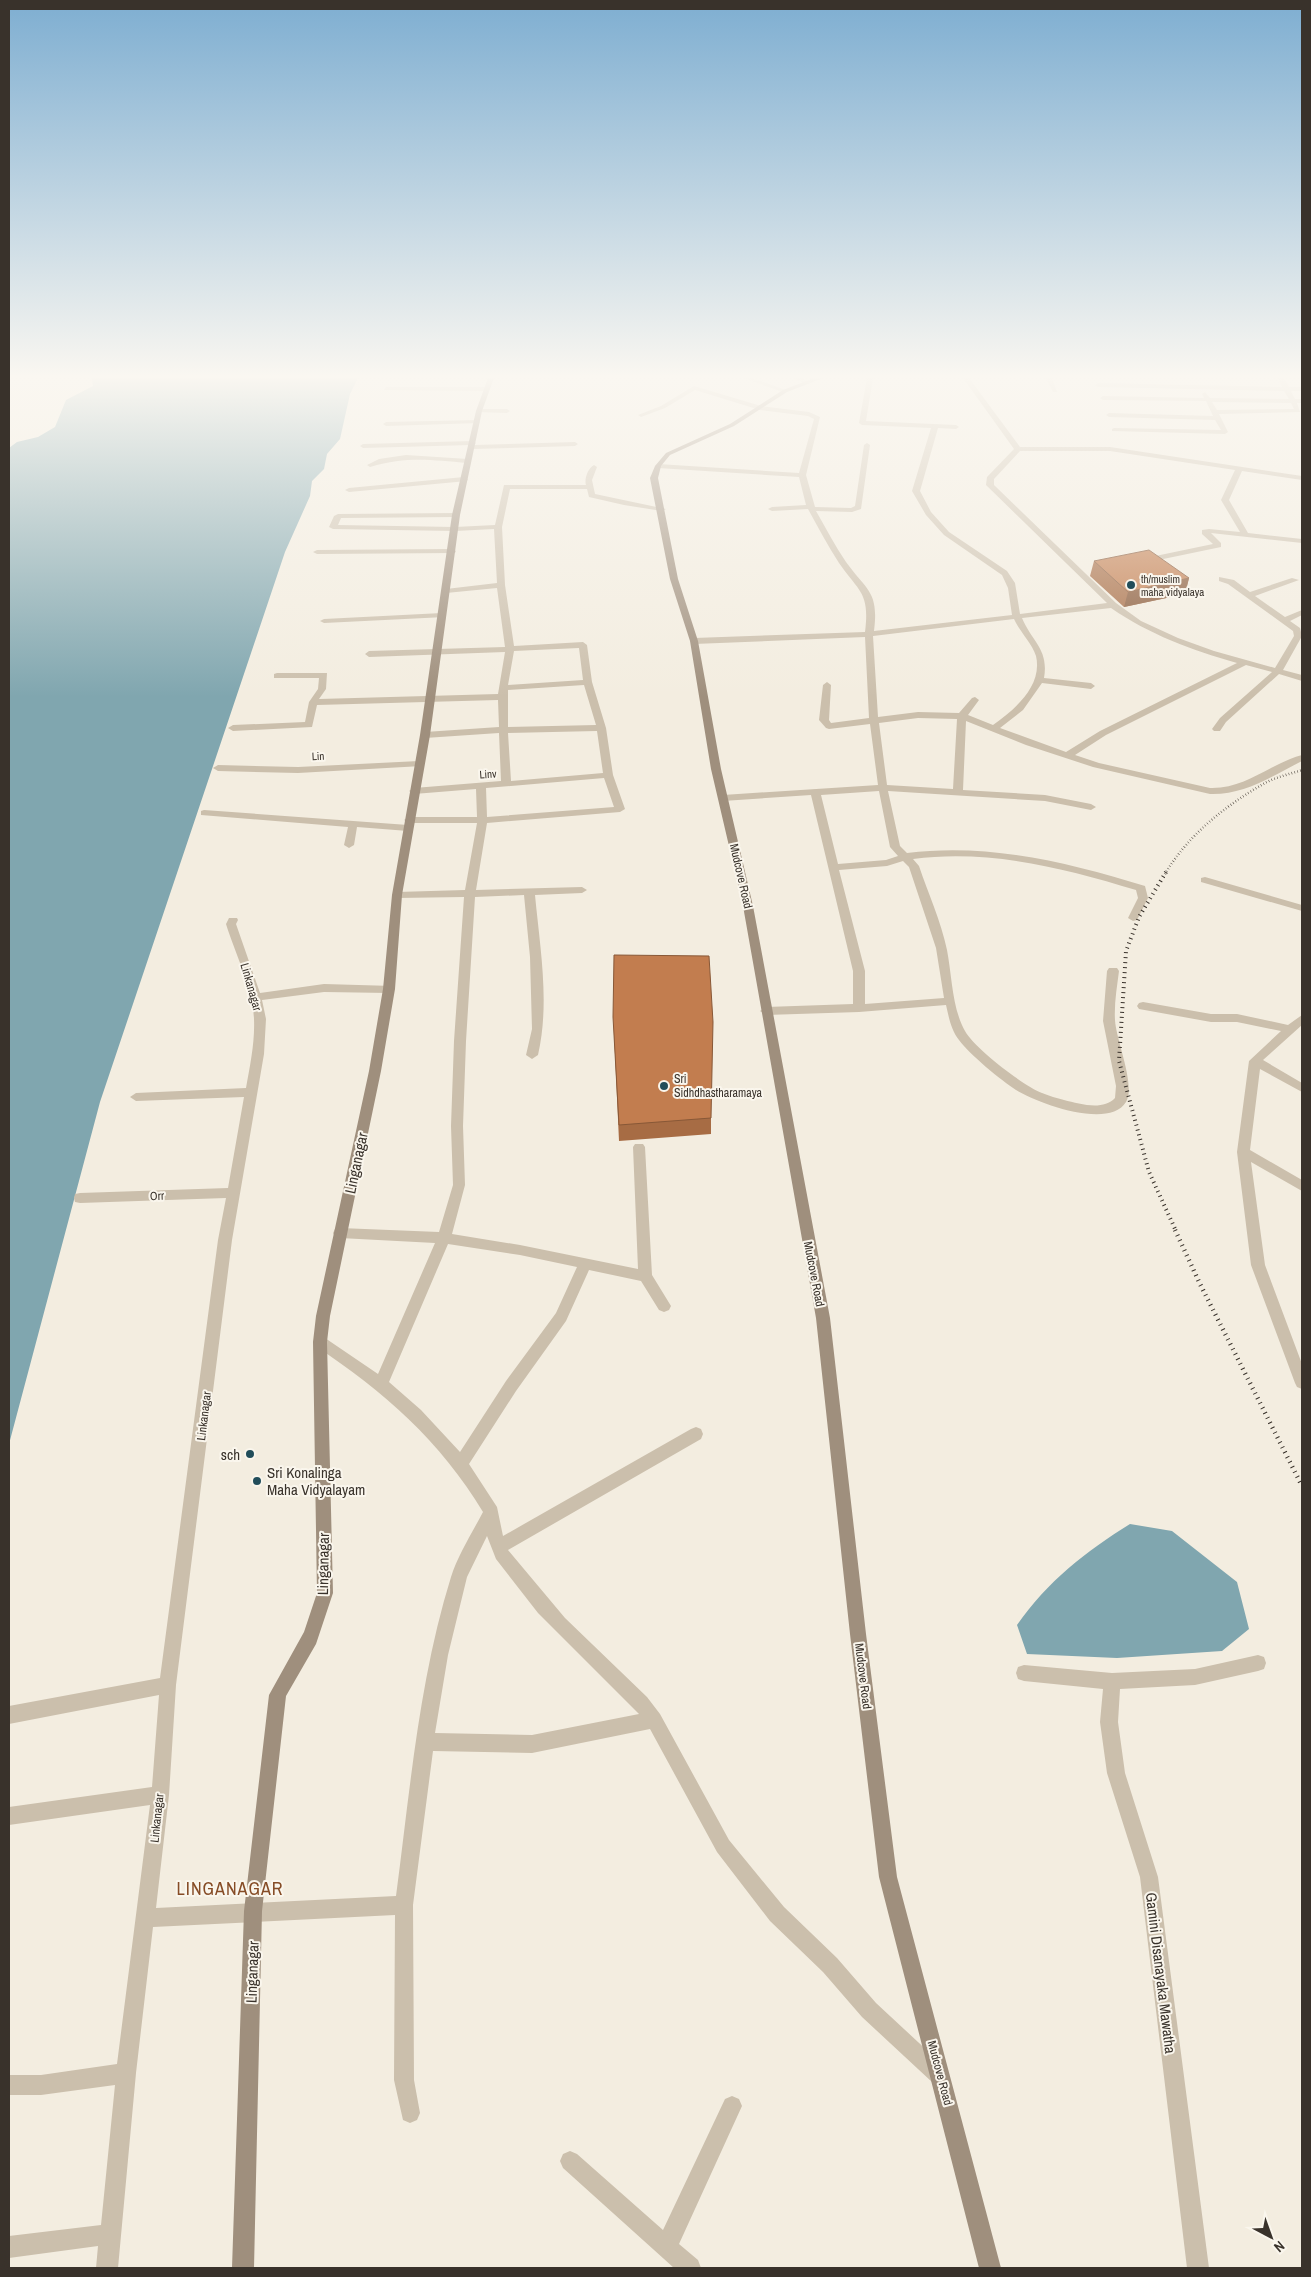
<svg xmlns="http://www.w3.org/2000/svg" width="1311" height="2277" font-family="'Archivo Narrow',sans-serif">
	<rect width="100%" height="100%" fill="#f3ede0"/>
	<path fill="#80a6af" d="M92 378H358L350 394 340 439 327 454 324 469 312 481 310 496 285 552 100 1102 9 1444V448L17 442 38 437 55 427 66 400 93 386Z
		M1130 1524 1172 1531 1237 1582 1249 1629 1222 1651 1117 1658 1027 1654 1017 1625C1048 1581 1085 1552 1130 1524Z"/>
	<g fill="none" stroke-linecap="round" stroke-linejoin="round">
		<path fill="#cbbfac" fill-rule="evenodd" d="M743 378H752L788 391 783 392Z
			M792 378H801L811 382 808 384Z
			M867 378H873L866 421 956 425 959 427 956 429 938 428 920 491 931 512 949 532 1007 571 1015 583 1020 614 1107 603 986 485 987 477 1014 449 963 378H969L1020 447H1110L1302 476V480L1242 471 1229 500 1248 533 1302 539V543L1211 533 1221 543V547L1144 563 1140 561 1141 559 1213 544 1202 534V530L1209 529 1240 532 1221 500 1235 470 1110 451H1020L994 479V485L1116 603 1141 621 1178 638 1214 651 1275 668 1294 636 1293 631 1228 584 1219 581V577L1234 580 1250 592 1292 578 1299 580 1255 596 1285 617 1302 610V615L1290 621 1300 628 1302 636 1283 670 1302 675V681L1279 674 1226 722 1220 731H1214L1212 729 1220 718 1272 672 1246 665 1106 735 1075 755 1099 763 1210 788C1246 789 1269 764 1302 755V761C1272 776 1245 795 1210 794L1093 767 1026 745 966 721 963 790 1045 795 1091 804 1096 807 1091 810 1045 801 888 791 900 846 907 853C989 843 1067 862 1145 886L1148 898 1137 920 1133 921 1128 918 1138 898 1136 890C1064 868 989 849 913 859L919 866C928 893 941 921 947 950 952 976 952 1008 965 1031 975 1049 1024 1086 1042 1093 1049 1096 1057 1098 1064 1100 1080 1104 1103 1111 1115 1098L1116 1086 1103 1021 1107 971 1109 968H1117L1119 971C1117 987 1114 1004 1115 1020 1116 1040 1136 1086 1126 1102 1109 1130 1037 1103 1016 1090 1002 1081 969 1054 959 1040 951 1030 949 1018 946 1005L859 1012 766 1015 760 1011 766 1007 853 1004V971L811 795 723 801 718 798 723 795 878 785 870 724 829 729 826 728 819 720 823 685 827 682 831 685 829 720 831 723 869 718 865 637 694 644 690 641 694 638 865 632C870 592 859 592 839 563 828 546 818 527 808 509L772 511 768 509 772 507 806 505 799 477 658 468 655 466 658 464 799 473 814 419 808 416 760 410 695 390 665 408 641 417 638 415 661 406 694 386 761 406 809 412 820 417 806 475 815 507 851 508 855 506 864 445 867 443 870 445 861 509 852 512 816 511C826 528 835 546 846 562 867 591 879 591 874 631L1012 615 1008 588 1002 575 944 535 926 515 912 491 931 428 862 425 859 423ZM1111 608C1150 635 1192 650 1237 663L1100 731 1066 752 1000 728 1023 710 1042 683 1091 689 1095 686 1091 683 1044 678C1049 649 1032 642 1022 618ZM1014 619C1020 632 1032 643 1036 656 1043 686 1014 710 993 725L968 715 979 700 975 697 972 698 959 713 918 712 878 717 873 636ZM918 718 957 719 953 789 887 785 879 723ZM879 791 890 847 898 856 886 860 838 864 821 795ZM903 861 909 867 936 948 944 998 865 1004V971L839 870 887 866Z
			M1046 378H1052L1057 392H1053Z
			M1278 378H1284L1289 387H1302V391H1291L1295 399H1302V403H1297L1300 412 1219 414 1228 432 1225 434 1112 431V429L1114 428 1221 430 1215 420 1109 417 1106 415 1109 413 1213 416 1206 401 1103 400 1100 398 1103 396 1204 398 1202 394 1205 392 1210 398 1289 399 1284 391 1098 387 1095 385 1098 383 1282 387ZM1212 402 1291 403 1294 409 1217 410Z
			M386 387H486L489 389 486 391 384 390Z
			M479 409H507L510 411 507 413 477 412V410Z
			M477 420 480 422 479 423 386 426 383 424 386 422Z
			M473 441 476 443 474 445 575 442 578 444 575 446 472 449 469 447 471 445 363 448 360 446 363 444Z
			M406 455 468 459 471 461 468 463C430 460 408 456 370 467L367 465 379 459Z
			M594 465 597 467 592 480 595 494 666 509 662 511 624 505 589 497 587 489H510L502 527 505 585 514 646 583 642 587 645 592 682 606 728 613 775 625 809 620 812 487 823 476 890 582 887 587 890 582 893 535 895C540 948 550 1003 538 1055L532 1059 526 1055 532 1029 530 957 524 895 475 897 466 1041 463 1126 465 1185 452 1234 520 1245 638 1269 633 1147 635 1144H643L645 1147 652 1275 671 1306 669 1310 664 1312 659 1310 641 1281 589 1270 566 1321 516 1391 469 1464 497 1507 503 1536 691 1429 696 1427 701 1429 703 1434 701 1439 508 1550 565 1618 647 1697 660 1714 729 1840 784 1907 837 1958 876 2003 946 2068 949 2075 946 2082 939 2085 932 2082 862 2017 823 1972 770 1921 717 1852 650 1729 532 1753 433 1751 413 1905 414 2080 420 2113 417 2120 410 2123 403 2120 394 2080 395 1915 153 1927 136 2073 118 2268H96L98 2246 9 2258V2236L101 2225 115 2085 41 2095H9V2075H41L117 2064 150 1805 9 1825V1807L152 1787 159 1695 9 1724V1706L160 1678 218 1240 226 1198 80 1203 75 1202 74 1198 75 1194 80 1193 228 1188 244 1097 136 1101 130 1097 136 1093 246 1088C250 1066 255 1042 254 1019 253 989 235 953 226 924L229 918H237L238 920 236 924 260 993 324 984 393 986 395 989 389 993 324 992 262 1000 266 1019 264 1054 232 1240 176 1685 169 1795 156 1908 396 1896C410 1790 419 1680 451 1577 458 1555 472 1533 483 1512 441 1442 383 1390 315 1346L313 1342 315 1338 320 1336 325 1338 378 1374 435 1243 340 1238 335 1237 333 1233 335 1229 340 1228 439 1232 453 1185 451 1126 454 1041 464 897 397 898 392 895 397 892 465 890 477 823H409L404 820 409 817H477L476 789 414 794 409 791 414 788 501 781 499 733 425 738 420 735 425 732 499 727 498 700 317 705 312 727 233 731 228 728 233 725 305 722 309 702 318 689 319 678H274V674L277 673H327L326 689 319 699 498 694 505 652 369 657 365 654 369 651 505 647 497 588 446 593 442 591 446 589 497 583 494 529 455 531 333 529 329 527 334 516 338 514 456 513 460 515 456 517 341 518 338 525 455 527 495 525 504 485H586C584 479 588 468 594 465ZM579 648 583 680 508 685 514 651ZM584 685 596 725 508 727V690ZM597 731 603 773 511 781 508 733ZM604 778 614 807 487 817 486 788ZM448 1244 520 1255 577 1267 556 1313 506 1381 460 1452 421 1410 389 1382ZM487 1536 496 1559 538 1613 639 1714 532 1735 435 1733 448 1655 467 1577Z
			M464 477 468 479 467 481 349 492 345 490 349 488Z
			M452 549 456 551 455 553 317 554 313 552 317 550Z
			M442 613 446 615 445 617 324 623 320 621 324 619Z
			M419 761 422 762V766L298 773 218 771 213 768 218 765 298 767Z
			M204 810 408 825 413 828 408 831 357 827 354 845 349 848 344 845 348 827 201 815V811Z
			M1205 877 1302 905V911L1201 882V878Z
			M1143 1002 1211 1014H1237L1288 1025 1302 1015V1025L1263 1060 1302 1083V1092L1260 1069 1250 1150 1302 1180V1191L1251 1162 1265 1265 1302 1364V1389L1297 1387 1295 1383 1251 1265 1237 1152 1249 1061 1281 1031 1237 1022H1211L1139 1009 1137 1006 1139 1003Z
			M1258 1655 1264 1657 1266 1663 1264 1669 1258 1671 1195 1685 1120 1689 1118 1722 1125 1773 1158 1877 1209 2268H1187L1140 1877 1107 1773 1100 1722 1103 1689 1024 1681 1018 1679 1016 1673 1018 1667 1024 1665 1112 1673 1195 1669Z
			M732 2096 739 2099 742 2106 679 2244 698 2260 701 2268H674L563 2168 560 2161 563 2154 570 2151 577 2154 663 2230 725 2099Z"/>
		<path fill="#9f8f7d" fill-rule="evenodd" d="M488 378H494L482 411 460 515 430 735 402 895 395 989 381 1071 330 1316 327 1342 333 1593 316 1644 286 1696 262 1911 254 2268H232L244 1911 269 1695 304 1632 317 1593 313 1342 316 1316 369 1071 383 989 392 895 420 735 452 515 476 411Z
			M814 378H823L787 392 734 426 670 455 661 466 658 478 678 579 698 641 721 769 753 906 830 1318 866 1634 897 1877 1001 2268H979L879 1877 850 1634 816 1318 743 906 711 769 690 641 670 579 650 478 655 466 666 453 730 424 783 390Z"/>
		<path stroke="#39322b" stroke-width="2.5" stroke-dasharray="0.5 2.5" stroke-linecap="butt" d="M1165 874C1188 835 1226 805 1265 783 1276 777 1290 774 1302 770"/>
		<path stroke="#39322b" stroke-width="4" stroke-dasharray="1 4" stroke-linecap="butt" d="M1166 872 1139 917 1126 951 1119 1061 1149 1172 1176 1231"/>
		<path stroke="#39322b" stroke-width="4.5" stroke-dasharray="1 4.5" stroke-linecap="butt" d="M1175 1230 1200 1284 1302 1486"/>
	</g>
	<path fill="#a76c44" d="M1094 561 1189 578 1185 594 1124 607 1090 576Z
		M614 1033 711 1118V1134L619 1141Z"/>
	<path fill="#885837" d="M1189 578 1185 594 1124 607 1128 592Z"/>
	<path fill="#c27d4f" stroke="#885837" d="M1149 550 1189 578 1128 592 1094 561Z
		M614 955 709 956 713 1022 711 1118 619 1125 613 1017Z"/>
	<linearGradient id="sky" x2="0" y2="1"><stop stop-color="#7eaed1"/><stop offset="0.54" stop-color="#faf7f1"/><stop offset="1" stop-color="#faf7f1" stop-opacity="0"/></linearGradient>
	<rect width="1311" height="697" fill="url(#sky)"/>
	<g fill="#214d5a" stroke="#faf6ed" stroke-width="2">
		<circle cx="1131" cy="585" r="5"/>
		<circle cx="664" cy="1086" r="5"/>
		<circle cx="250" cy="1454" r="5"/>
		<circle cx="257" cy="1481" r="5"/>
	</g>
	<g text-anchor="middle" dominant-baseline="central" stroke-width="4" stroke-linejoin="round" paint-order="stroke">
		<g font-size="11" fill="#39322b" stroke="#faf6ed" text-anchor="start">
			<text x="1141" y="579">th/muslim<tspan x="1141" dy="13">maha vidyalaya</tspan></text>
		</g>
		<g font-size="11" fill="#39322b" stroke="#faf6ed">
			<text transform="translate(318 756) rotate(-3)">Lin</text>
			<text transform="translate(488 774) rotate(-4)">Linv</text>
		</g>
		<g font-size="12" fill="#39322b" stroke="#faf6ed">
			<text transform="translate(741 876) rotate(77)">Mudcove Road</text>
			<text transform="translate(251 987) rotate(74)">Linkanagar</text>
			<text transform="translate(157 1196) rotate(-2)">Orr</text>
			<text transform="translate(814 1274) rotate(79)">Mudcove Road</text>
			<text transform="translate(204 1416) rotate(-83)">Linkanagar</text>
			<text transform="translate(863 1676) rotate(83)">Mudcove Road</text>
			<text transform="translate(157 1818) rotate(-84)">Linkanagar</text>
			<text transform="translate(940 2073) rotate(75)">Mudcove Road</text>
		</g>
		<g font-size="12" fill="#39322b" stroke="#faf6ed" text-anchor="start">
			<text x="674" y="1079">Sri<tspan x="674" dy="14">Sidhdhastharamaya</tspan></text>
		</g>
		<g font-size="15" fill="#39322b" stroke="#faf6ed">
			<text transform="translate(356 1163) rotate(-78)">Linganagar</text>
			<text transform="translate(323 1564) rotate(-89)">Linganagar</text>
			<text transform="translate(252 1972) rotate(-88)">Linganagar</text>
			<text transform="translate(1161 1973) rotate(83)">Gamini Disanayaka Mawatha</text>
		</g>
		<g font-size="15" fill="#39322b" stroke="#faf6ed" text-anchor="end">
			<text x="240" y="1454">sch</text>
			<text x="267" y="1472" text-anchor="start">Sri Konalinga<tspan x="267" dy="17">Maha Vidyalayam</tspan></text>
		</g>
		<g font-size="18" letter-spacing="1" fill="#864c26" stroke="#faf6ed">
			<text x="230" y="1888">LINGANAGAR</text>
		</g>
	</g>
	<rect width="1311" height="2277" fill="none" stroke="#39322b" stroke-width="20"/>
	<g transform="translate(1271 2237) rotate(139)" stroke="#faf6ed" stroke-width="4" paint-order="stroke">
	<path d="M0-4L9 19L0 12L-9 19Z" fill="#39322b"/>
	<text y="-8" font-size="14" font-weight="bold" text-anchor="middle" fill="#39322b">N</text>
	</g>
</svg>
